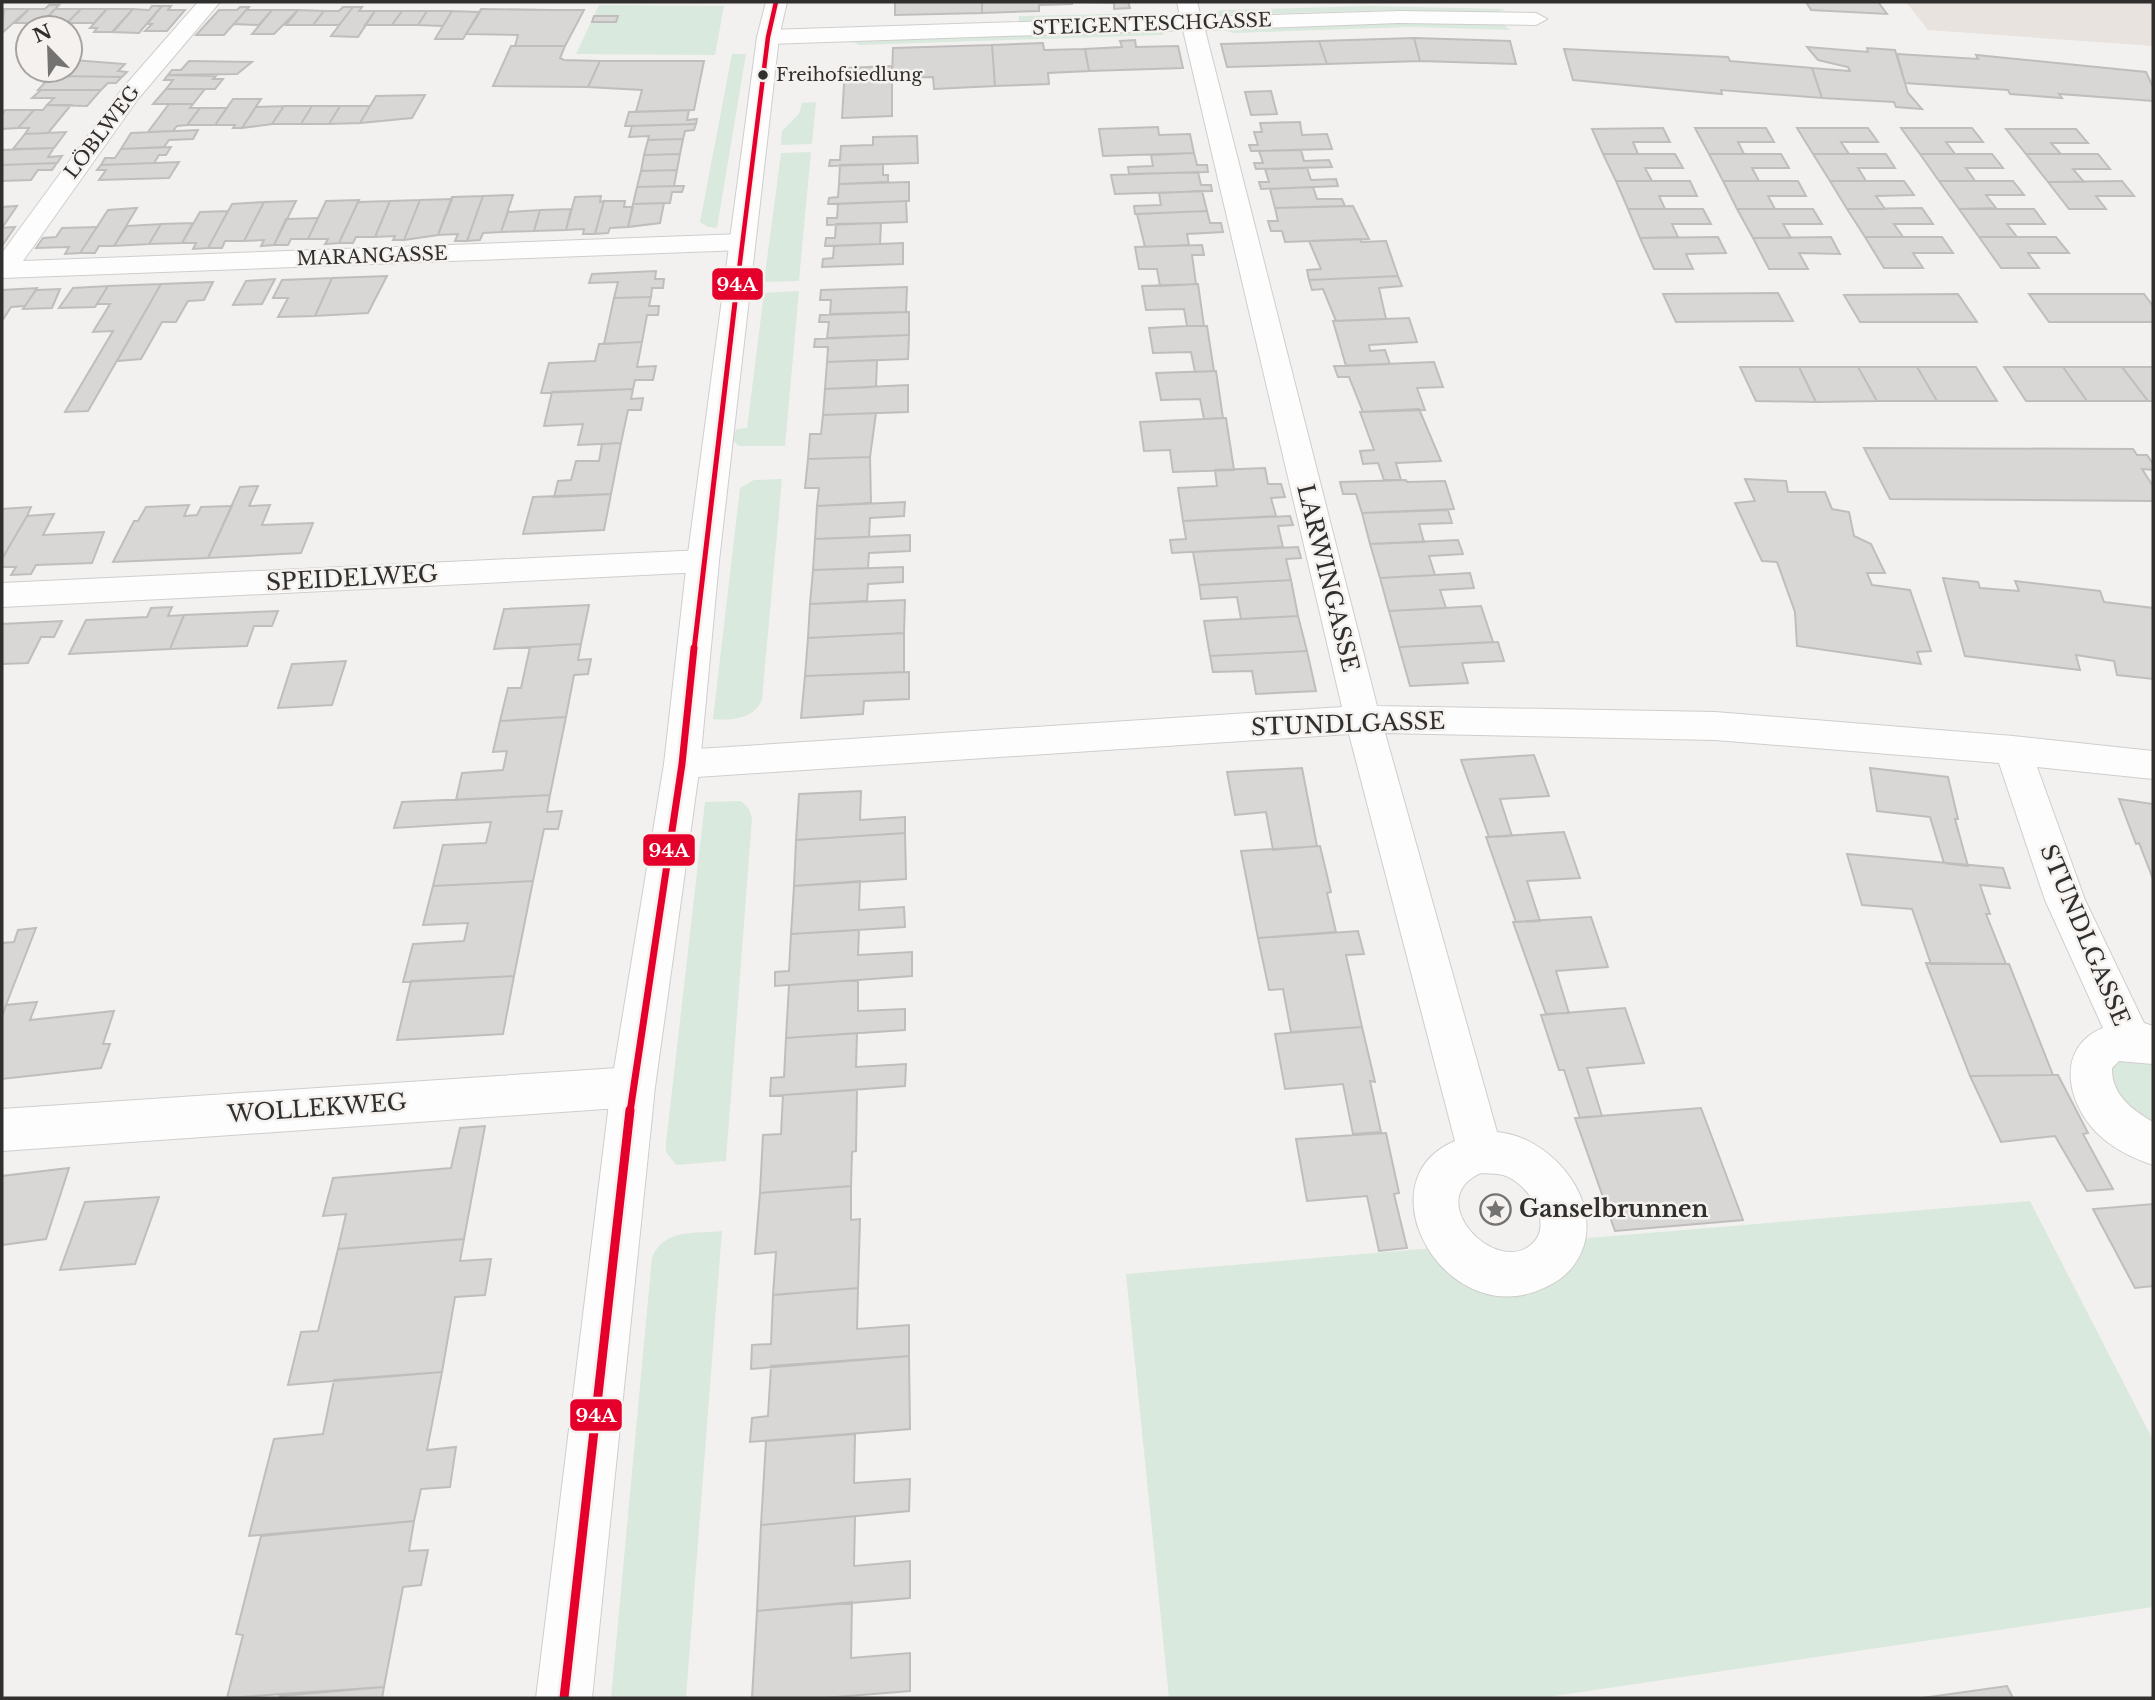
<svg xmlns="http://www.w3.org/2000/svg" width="2155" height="1700" font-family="'Libre Baskerville',serif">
	<rect width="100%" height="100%" fill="#f3f1ef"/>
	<path fill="#e8e3de" d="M1906 2H2153V46L1928 30Z"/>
	<path fill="#dae9dd" d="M599 5 724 6 715 55 576 54Z
		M1368 6 1505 9 1495 13 1399 10 1212 15 1214 12 1223 10Z
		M1154 13 1163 17 1019 22V16Z
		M1403 22 1504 25 1510 30 1411 27 1233 33 1217 28Z
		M1168 29 1162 35 859 45 849 39Z
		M732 54H746L717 228 708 227 700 222Z
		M816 102 812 144 781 145 782 131 799 114 802 103Z
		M811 152 799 281 764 282 781 153Z
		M799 291 785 446H739L731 438 737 429 747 428 764 293Z
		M782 479 762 699C756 719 730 721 713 719L740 488 754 480Z
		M741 801 749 809 752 818 726 1161 676 1165 666 1152V1143L705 802Z
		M2132 1054 2153 1057V1131L2128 1116 2107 1076 2114 1060Z
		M2030 1201 2153 1440V1607L1541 1698H1169L1126 1274 1434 1248 1456 1270 1576 1239Z
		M722 1231 686 1698H611L652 1257C665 1228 695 1234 722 1231Z"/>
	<path fill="#d8d7d5" stroke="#bfbebd" stroke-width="2" d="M895 2H982V13L895 15Z
		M982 2H1072V4L1039 5V11L982 13Z
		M1072 2H1140H1128L1130 8 1114 9V3Z
		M1806 2H1878L1887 14 1811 10Z
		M49 5H59L42 23H15L29 9H45Z
		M152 6H162L139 33 112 32 133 9 149 10Z
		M162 6H171L168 10H185L167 31H145L152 24H147Z
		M240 7H249L224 35H196L219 10H237Z
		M343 7H353L339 25H313L324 11H339Z
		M353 7H362L359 11H375L358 37 331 36Z
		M4 9H29L2 33Z
		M55 9H81L67 23H42Z
		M81 9H107L94 23H67Z
		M107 9H133L113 32H94L97 28H90Z
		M481 9 553 10H584L565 46H515L518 35 466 34Z
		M246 10H272L259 25 234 24Z
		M272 10H298L274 34H252Z
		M298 10 324 11 313 25H286Z
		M375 11H402L392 25H365Z
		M402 11H427L418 25H392Z
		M427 11H452L443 26 418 25Z
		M452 11 480 12 463 39H435Z
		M594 16H618L616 22H592Z
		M1414 38 1420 61 1327 64 1319 41Z
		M1414 38 1510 41 1516 64 1420 61Z
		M1135 40 1136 47 1178 46 1183 68 1089 71 1085 49 1122 47 1120 41Z
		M1319 41 1327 64 1227 67 1221 44Z
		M1043 43 1044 50 1085 49 1089 71 1048 73 1049 84 995 86 992 45Z
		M992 45 995 86 934 89 933 77 892 78 893 48Z
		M511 46H565L560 58 564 60 600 61 588 87 493 86Z
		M1807 47 1868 52 1867 48 1895 50 1908 93 1922 109 1896 107 1894 102 1822 98 1812 68 1850 71 1848 67 1818 60Z
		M1564 49 1728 57 1730 61 1812 68 1822 98 1721 90 1722 94 1573 80Z
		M1897 54 1978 59 1976 55 2146 72 2153 87V101L2059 94 2062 98 2010 94 2008 90 1905 83Z
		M73 60 125 64 118 71 127 72 122 77 58 76 64 70H70Z
		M189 61 252 62 237 74 168 75 172 70H181Z
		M600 61H704L694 110 636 112 642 90 588 87Z
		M892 66V116L842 118 845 68Z
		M168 75 216 76 213 79H223L215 89H166L173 80H164Z
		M51 76H58L122 77 116 83H108L101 90H38Z
		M166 89H205L193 104H153Z
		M41 90H101L87 106 47 105 54 98H32Z
		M1271 91 1277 114 1251 115 1245 92Z
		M425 95 412 118 360 123 376 96Z
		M233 99H261L242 128H233L235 125H215Z
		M169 104H193L190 108H200L187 125 177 126 173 131 148 132Z
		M47 105H71L48 133 25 134 29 128H18L34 110H43Z
		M284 106H312L301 124H272Z
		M284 106 272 124 242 128 256 107Z
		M312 106H340L329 124H301Z
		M340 106H370L360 123 329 124Z
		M200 108H227L215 125H187Z
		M5 110H34L18 128 2 129V115Z
		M689 110 687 120 697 119 696 124 625 126 629 112Z
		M1300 122 1302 135 1327 134 1332 149 1251 151 1249 145H1258L1254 132H1262L1260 123Z
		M696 124 694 130 685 131 683 139 648 140 649 136 629 137 632 126Z
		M1158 127 1159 135 1190 134 1194 153 1103 156 1099 129Z
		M1663 128 1670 142H1633L1638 154H1603L1592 129Z
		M1695 128H1766L1774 142H1738L1744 154H1709Z
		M1797 128H1868L1878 142H1841L1849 154H1813Z
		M1901 128H1972L1983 142H1946L1955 154H1920Z
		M2006 129H2076L2088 143H2051L2061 154H2026Z
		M198 130 193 139 169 140 164 147 121 149 131 133Z
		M66 132 54 148 13 149 25 134Z
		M917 136 918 163 829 166 830 160H840L841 146 873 145V137Z
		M683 139 680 154 644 155 648 140Z
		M171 147 166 155H159L154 163 101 165 105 158H115L121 149Z
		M54 148 48 157 62 156 57 163 2 165V150Z
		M1301 150 1304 161 1329 160 1332 167 1256 169 1254 163H1263L1259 151Z
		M1194 153 1197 165H1207L1208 172 1129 174 1128 167 1153 166 1151 155Z
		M680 154 677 170 641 171 644 155Z
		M1603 154H1675L1683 168H1645L1652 181H1616Z
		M1709 154H1781L1789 168H1752L1759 181H1723Z
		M1813 154H1886L1895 168H1858L1866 181H1830Z
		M1920 154H1992L2003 168H1966L1975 181H1939Z
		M2026 154H2098L2110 169H2073L2084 182H2048Z
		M179 162 169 178 99 180 106 170H97L101 165Z
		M57 163 52 170H38L31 180 2 181V165Z
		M883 164V175H888V182L839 184 840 165Z
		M1307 168 1311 180 1336 179 1338 186 1261 189 1259 182H1269L1265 169Z
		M677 170 674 186 637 187 641 171Z
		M1198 172 1201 185H1211L1212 191 1115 194 1111 175Z
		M1616 181H1690L1697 196H1659L1665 209H1628Z
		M1723 181H1798L1806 196H1768L1775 209H1737Z
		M1830 181H1904L1914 195 1876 196 1885 209H1847Z
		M1939 181H2013L2024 195H1986L1996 208 1959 209Z
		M2122 181 2134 196H2096L2106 209H2069L2048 182Z
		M909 182V201L828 204 829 198 838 197 839 184Z
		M674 186H684L682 192H672L670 203 633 204 637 187Z
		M1313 187 1317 199H1342L1345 206 1275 208 1270 189Z
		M1202 191 1207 211 1135 214 1134 206 1161 205 1159 193Z
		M513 195 501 232 483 233 480 240 467 241 483 196Z
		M483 196 467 241H455L458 234 438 235 452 197Z
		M601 196 600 202 604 201 595 234H583L584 229 566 230 575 197Z
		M452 199 438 235 404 240 420 200Z
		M359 200 339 243 325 244 328 239H308L326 201Z
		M420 200 404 240H393L395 236 375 237 390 201Z
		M296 201 274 245 261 246 264 240 244 241 264 202Z
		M390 201 375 237H356L353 243H339L358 202Z
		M604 201H625L624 207H633L628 227 610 228 608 233 595 234Z
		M906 201 907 222 827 225V218H837L838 204Z
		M264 202 244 241H225L222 248H208L232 204Z
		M664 203 660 223 628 227 633 204Z
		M17 206 2 228V207Z
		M1353 206 1369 239 1285 242 1282 231H1271L1268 221H1278L1275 208Z
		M137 208 114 246H99L95 253H80L108 210Z
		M1922 208 1933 224H1894L1903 237H1865L1847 209Z
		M571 209 566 230 534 231 540 210Z
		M1628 209H1703L1711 224H1672L1678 237 1640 238Z
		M1737 209H1813L1822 224H1783L1791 238H1753Z
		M1959 209H2034L2045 224H2007L2017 237H1979Z
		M540 210 534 231 501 232 508 212Z
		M228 211 208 248 193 249 196 243H182L200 212Z
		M1207 211 1210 223H1221L1223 232 1187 234 1189 245 1145 247 1137 214Z
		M318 218 308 239H291L288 245H274L286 219Z
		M193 223 182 243 149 244 161 224Z
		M881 223 880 244 825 246 826 238H835L836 224Z
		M161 224 149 244 114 246 127 226Z
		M15 227 2 246V228Z
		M97 227 80 253 65 254 69 247 36 248 43 238 56 237 62 228Z
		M1718 237 1726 253 1686 254 1693 269H1654L1640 238Z
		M1831 237 1840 254 1799 253 1808 269H1769L1753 238Z
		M1865 237H1942L1953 253H1913L1923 268H1884Z
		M1979 237H2056L2069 253H2028L2039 268H2001Z
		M1361 239V242L1386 241 1398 276 1309 280 1307 270 1321 269 1309 241Z
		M903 243V264L822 267 823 259 833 258 834 246Z
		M1202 245 1204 255H1192L1196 284 1160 286 1157 269H1139L1135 247Z
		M656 271 655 279H664L663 288H652L651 297 614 298 618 282 589 283 592 274Z
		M387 276 368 313 315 316 332 278Z
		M1398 276 1402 286 1379 288 1386 319 1336 321 1323 289 1312 290 1309 280Z
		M332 278 315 316 278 317 288 298H273L282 280Z
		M275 279 262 304 233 305 246 281Z
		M213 282 204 300 188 301 176 322H162L141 359 117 361 161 284Z
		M161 284 88 411 65 412 113 331 93 332 110 304H97L108 286Z
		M1198 284 1204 326H1187L1184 309 1146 310 1142 286Z
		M108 286 95 307 59 308 73 288Z
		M907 287 906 312 830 314 831 300H820L821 290Z
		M37 288 25 306 11 307 2 321V290Z
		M60 289 52 308 23 309 36 290Z
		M1778 293 1793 321 1676 322 1663 294Z
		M1958 294 1977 322H1860L1844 295Z
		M2029 294H2144L2153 306V322H2049Z
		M651 297 649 306H659L658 315H647L642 342 604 344 614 298Z
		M909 312V335L827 338 829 322H819L820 315Z
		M1409 318 1417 342 1369 345 1370 351 1385 350 1390 364 1346 366 1333 321Z
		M1187 326H1207L1214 371 1195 372 1191 352 1153 353 1149 328Z
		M909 335 908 359 827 362 828 347H814L815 339Z
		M642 342 637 367 656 366 653 380H635L633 389 541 393 549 363 595 361 599 344Z
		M877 360 876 387 825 389 827 362Z
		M1434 362 1443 387 1417 388 1425 410 1363 412 1349 377H1338L1334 366Z
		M1740 367H1799L1816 402 1756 401Z
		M1799 367H1858L1877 401 1816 402Z
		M1858 367H1917L1937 401H1877Z
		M1917 367H1976L1997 401H1937Z
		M2004 367H2063L2087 401H2026Z
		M2063 367H2122L2148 401H2087Z
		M2122 367H2153V401H2148Z
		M1216 371 1223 418 1204 419 1200 399 1161 400 1156 373Z
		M908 385V412L823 415 825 389Z
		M633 389 631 399 643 398 641 410H628L621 443 578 445 583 424 544 426 552 392Z
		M1419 409 1441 461 1396 463 1401 480H1384L1378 463 1363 464 1360 451 1374 450 1360 412Z
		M876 413 870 457 808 459 810 434H821L823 415Z
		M1226 418 1234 470 1173 472 1170 450 1144 451 1140 422Z
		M621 443 611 494 554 497 558 481 571 480 576 461H599L602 444Z
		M1864 448 2133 449 2137 455H2147L2153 464V470L2142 469 2153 486V501L1890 499Z
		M870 457 871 503 817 506 819 488H805L808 459Z
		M1265 468 1268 484H1281L1285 497 1271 498 1276 516 1183 521 1178 488 1217 486 1215 470Z
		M1745 479 1786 481 1788 492H1825L1832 509 1849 512 1854 536 1871 544 1885 573H1867L1872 585 1910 590 1931 651 1917 652 1921 664 1797 646 1795 612 1777 562 1762 561 1735 503 1755 501Z
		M1406 480 1407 482 1445 481 1454 509 1362 513 1356 494H1343L1340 482Z
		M258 486 249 506 270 505 262 525 313 523 301 553 208 558 240 487Z
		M611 494 604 530 523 534 533 497Z
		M905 502 904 516 870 518 869 537 815 539 817 506Z
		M189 505 184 516 197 515 201 507 232 506 208 558 113 562 134 521H138L146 507Z
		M31 507 27 516 2 559V509Z
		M1448 510 1452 523 1419 524 1424 542 1370 544 1362 513Z
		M54 514 43 535 104 532 92 563 36 565 31 574 11 575 16 567H2V559L27 516Z
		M1290 516 1293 525 1278 526 1283 547 1172 553 1170 540 1186 539 1183 521Z
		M910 535V551L869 553 868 568 813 570 815 539Z
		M1458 540 1463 554 1429 556 1435 575 1380 578 1370 544Z
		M1298 547 1301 558 1286 559 1291 580 1199 585 1193 552Z
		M903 567V582L868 584 867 601 810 604 813 570Z
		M1470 573 1474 588 1440 590 1446 608 1389 611 1380 578Z
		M1943 578 1978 582 1980 588 2019 591 2015 581 2100 591 2104 602 2153 608V679L2117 675 2114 661 2076 655 2080 670 1965 656Z
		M1291 580 1298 616 1241 619 1237 597 1201 599 1199 585Z
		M905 600 904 633 808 638 810 604Z
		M589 605 581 644 494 649 504 609Z
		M1481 606 1493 642 1399 647 1389 611Z
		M172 607 168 616 184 615 170 649 69 654 86 620 147 617 151 608Z
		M278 611 272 626H254L247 646 170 649 184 615Z
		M1298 616 1307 651 1210 656 1204 621Z
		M62 621 54 637H41L28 663 2 664V624Z
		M904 633V672L805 676 808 638Z
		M1498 642 1504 661 1462 663 1468 683 1410 686 1399 647Z
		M581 644 578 660 591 659 588 674 574 675 566 717 500 721 508 688H521L530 647Z
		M1307 651 1316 691 1256 694 1252 671 1213 672 1210 656Z
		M346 661 332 705 278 708 292 664Z
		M909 672V699L864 701 863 714 801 718 805 676Z
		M566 717 550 795 456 800 462 773 503 770 507 751 493 752 500 721Z
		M1534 755 1549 796 1500 799 1512 836 1489 837 1461 760Z
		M1302 768 1317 846 1273 850 1266 812 1235 815 1227 772Z
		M1870 768 1948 777 1958 819H1955L1968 866 1944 863 1930 817 1877 811Z
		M861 791 860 820 905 817V833L796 840 799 794Z
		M550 795 547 812 562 811 558 829H544L533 881 433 886 443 845 486 843 491 822 394 828 402 802Z
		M2119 799 2153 804V879L2139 843 2136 844Z
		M1564 832 1580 878 1527 881 1540 921 1516 922 1486 837Z
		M905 833 906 879 794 886 796 840Z
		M1320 846 1331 892 1327 893 1336 932 1258 938 1241 851Z
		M1847 854 2003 868 2010 888 1980 885 1990 914H1986L2006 964H1931L1912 909 1862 905Z
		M533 881 514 976 403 982 413 944 464 941 468 923 423 925 433 886Z
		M860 881 859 910 904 907 905 927 791 934 794 886Z
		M1591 917 1608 967 1556 971 1569 1013 1546 1014 1513 922Z
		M36 928 6 1005 2 1017V943L14 942 18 930Z
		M859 930 858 955 912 952V976L775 986V972L789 971 791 934Z
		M1358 931 1364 954 1346 955 1362 1027 1291 1032 1283 989 1269 990 1258 938Z
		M1926 963 2009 964 2053 1075 1970 1076Z
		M514 976 503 1034 397 1040 411 981Z
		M858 980V1011L905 1009V1030L786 1038 789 985Z
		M37 1002 30 1020 114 1011 103 1044H110L101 1068 2 1079V1017L6 1005Z
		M1625 1008 1644 1063 1587 1068 1602 1116 1580 1118 1564 1070H1559L1541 1015Z
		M1362 1027 1375 1082 1370 1081 1381 1132 1353 1134 1343 1084 1285 1089 1275 1034Z
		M857 1033 856 1067 906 1064 905 1086 770 1096 771 1078 784 1077 786 1038Z
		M2053 1075H2058L2088 1133 2083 1134 2113 1189 2087 1191 2055 1136 2001 1142 1970 1076Z
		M857 1090 856 1151 852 1152 851 1186 760 1193 763 1135 781 1134 783 1095Z
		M1701 1108 1743 1220 1615 1231 1575 1118Z
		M485 1126 464 1239 338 1249 346 1214 323 1216 333 1178 451 1168 460 1128Z
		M1386 1133 1399 1193 1394 1194 1407 1248 1379 1251 1367 1196 1307 1201 1296 1139Z
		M69 1168 46 1239 2 1245V1176Z
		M851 1186V1220L860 1219 858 1288 773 1295 776 1252 755 1254 760 1193Z
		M159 1197 135 1264 60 1270 85 1202Z
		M2153 1204V1286L2135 1288 2093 1209Z
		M464 1239 460 1261 491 1259 485 1295 455 1297 442 1372 288 1385 301 1332 318 1331 338 1249Z
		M858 1288 857 1329 909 1325V1356L751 1369 752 1345 771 1344 773 1295Z
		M909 1356 910 1429 750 1442 752 1418 768 1416 771 1366Z
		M442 1372 427 1450 456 1447 450 1487 421 1489 414 1521 249 1536 274 1439 323 1434 334 1380Z
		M855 1434 854 1483 910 1479 909 1511 761 1525 766 1441Z
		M855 1516 854 1566 910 1561V1598L757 1611 761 1525Z
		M414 1521 409 1551 428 1550 421 1585 403 1587 384 1687 227 1698 243 1635 236 1634 261 1536Z
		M852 1602 851 1658 910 1653V1691L824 1698H752L757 1611Z
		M2007 1686 2013 1698H1922Z
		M384 1687 382 1698H280V1696Z"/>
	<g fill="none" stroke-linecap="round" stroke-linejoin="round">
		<defs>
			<path id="minor" d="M198 2H220L138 99 23 261 742 234 751 236 755 242 751 248 742 250 2 278V253L122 89Z
				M1177 2H1197L1201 17 1399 11 1536 13 1547 19 1536 25 1399 23 1205 30 1377 706 1715 712 2013 736 2153 751V779L2037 767 2085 900 2144 1023 2153 1026V1064L2119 1061 2112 1068C2111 1094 2132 1110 2153 1122V1165C2132 1158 2112 1148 2096 1132 2066 1101 2056 1047 2103 1028L2045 900 1999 763 1715 740 1385 733 1497 1132C1547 1136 1599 1193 1584 1245 1577 1266 1565 1278 1546 1287 1447 1336 1359 1181 1455 1141L1349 734 682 778 669 774 664 764 669 754 682 750 1342 707 1183 30 768 44 757 37 768 30 1180 17ZM1481 1173C1488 1174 1496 1173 1503 1175 1527 1182 1555 1223 1532 1244 1495 1277 1421 1199 1481 1173Z
				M703 550 715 553 719 561 715 569 703 572 2 607V583Z
				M633 1067 648 1073 655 1087 648 1101 633 1107 2 1151V1109Z"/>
			<path id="tertiary" d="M766 2H787L779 37 719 561 700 764 655 1087 592 1698H536L611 1087 664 764 687 561 757 37Z"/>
		</defs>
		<use href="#minor" stroke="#cfcecd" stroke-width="2"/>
		<use href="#tertiary" stroke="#cfcecd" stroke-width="2"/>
		<use href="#minor" fill="#fdfdfd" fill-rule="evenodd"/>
		<use href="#tertiary" fill="#fdfdfd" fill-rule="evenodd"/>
		<defs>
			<path id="bus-1-far3" d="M737 286 768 37 776 2"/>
			<path id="bus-1-far2" d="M694 650 737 285"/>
			<path id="bus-1-far1" d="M630 1112 682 764 694 648"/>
			<path id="bus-1" d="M564 1698 630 1110"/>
		</defs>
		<use href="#bus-1-far3" stroke="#f4f1ee" stroke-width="8"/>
		<use href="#bus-1-far2" stroke="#f4f1ee" stroke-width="10"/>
		<use href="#bus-1-far1" stroke="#f4f1ee" stroke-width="12"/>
		<use href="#bus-1" stroke="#f4f1ee" stroke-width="14"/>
		<use href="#bus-1-far3" stroke="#e4002b" stroke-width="4.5"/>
		<use href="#bus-1-far2" stroke="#e4002b" stroke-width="5"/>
		<use href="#bus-1-far1" stroke="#e4002b" stroke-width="7"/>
		<use href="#bus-1" stroke="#e4002b" stroke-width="9"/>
	</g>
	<defs>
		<symbol id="sight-ring" viewBox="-11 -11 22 22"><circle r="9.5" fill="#f4f1ee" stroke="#747372" stroke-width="1.5"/><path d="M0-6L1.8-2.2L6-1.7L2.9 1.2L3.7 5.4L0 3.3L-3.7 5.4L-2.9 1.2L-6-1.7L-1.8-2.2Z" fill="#747372"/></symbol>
	</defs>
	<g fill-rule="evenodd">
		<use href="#sight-ring" x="1478" y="1192" width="35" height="35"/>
	</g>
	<circle fill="#302f2e" stroke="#f4f1ee" stroke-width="2.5" cx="763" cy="75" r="6"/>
	<g text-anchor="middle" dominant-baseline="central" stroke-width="5" stroke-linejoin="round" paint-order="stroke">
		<g font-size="18" fill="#302f2e" stroke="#f4f1ee" text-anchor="start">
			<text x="776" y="75">Freihofsiedlung</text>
		</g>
		<g font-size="19" fill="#302f2e" stroke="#f4f1ee">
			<text transform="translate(1152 24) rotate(-2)">STEIGENTESCHGASSE</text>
			<text transform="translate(102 132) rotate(-53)">LÖBLWEG</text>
			<text transform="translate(372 256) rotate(-2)">MARANGASSE</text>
		</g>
		<g font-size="23" fill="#302f2e" stroke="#f4f1ee">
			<text transform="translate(352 578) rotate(-3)">SPEIDELWEG</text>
			<text transform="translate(1328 578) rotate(76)">LARWINGASSE</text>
			<text transform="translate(1348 724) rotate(-2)">STUNDLGASSE</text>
			<text transform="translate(2085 935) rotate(67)">STUNDLGASSE</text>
			<text transform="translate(317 1108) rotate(-4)">WOLLEKWEG</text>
		</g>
		<g font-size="23" font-weight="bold" fill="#302f2e" stroke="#f4f1ee" text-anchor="start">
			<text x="1519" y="1209">Ganselbrunnen</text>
		</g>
	</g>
	<g stroke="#f4f1ee" stroke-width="2.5">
		<rect x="711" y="267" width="53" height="34" rx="7" fill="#e4002b"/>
		<rect x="642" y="833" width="54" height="34" rx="7" fill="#e4002b"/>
		<rect x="569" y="1398" width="54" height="34" rx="7" fill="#e4002b"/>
	</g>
	<g font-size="19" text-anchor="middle" font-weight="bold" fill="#fff">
		<text x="737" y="291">94A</text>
		<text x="669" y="857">94A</text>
		<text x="596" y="1422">94A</text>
	</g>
	<rect width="2155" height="1700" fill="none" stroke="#302f2e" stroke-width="7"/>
	<g transform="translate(49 49) rotate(337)"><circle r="33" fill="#f4f1ee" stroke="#a6a3a1" stroke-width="2"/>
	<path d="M0-5L12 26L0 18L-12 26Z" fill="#747372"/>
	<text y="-10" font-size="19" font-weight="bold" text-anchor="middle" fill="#302f2e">N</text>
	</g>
</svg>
